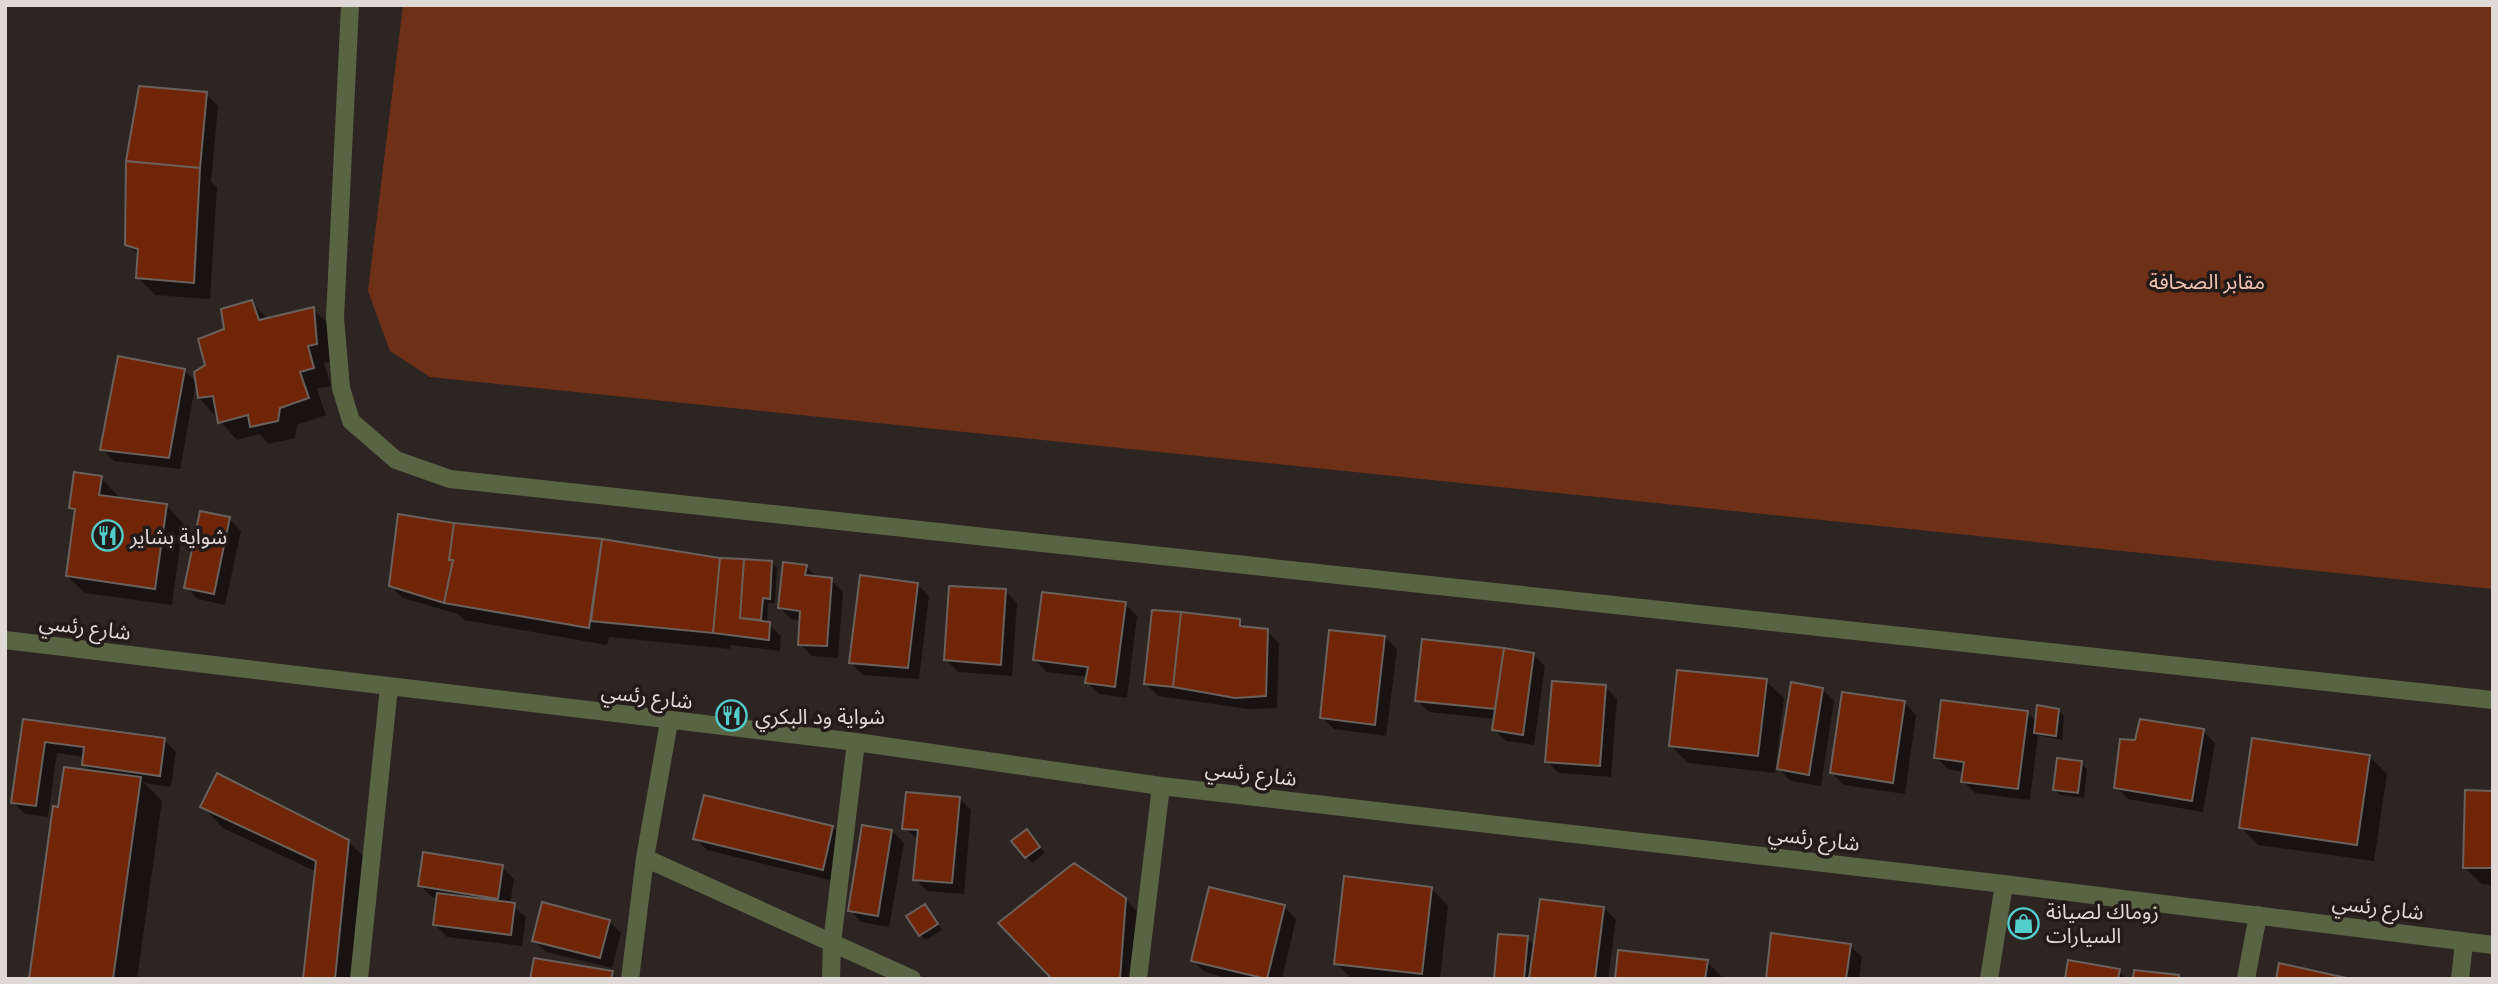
<svg xmlns="http://www.w3.org/2000/svg" width="2498" height="984" font-family="'Public Sans','Noto Sans Arabic',sans-serif">
	<rect width="100%" height="100%" fill="#2d2522"/>
	<path fill="#6f3018" d="M403 5H2493V589L430 377 390 351 368 291Z"/>
	<path fill="#0007" d="M206 94 218 106 211 182 217 187 210 299 155 295 137 277 139 256 127 244Z
		M251 302 268 319 313 309 331 326 333 361 324 363 331 386 317 389 326 415 297 425 295 438 269 444 259 434 237 440 199 398 207 365 225 330Z
		M184 370 196 382 180 469 114 461 102 449Z
		M101 478 118 496V499L166 505 183 523 172 605 85 593 67 576 76 512 71 507Z
		M229 519 241 531 225 605 198 599 186 587Z
		M454 525 602 541 720 559 772 562 777 568 775 603H768L767 623 781 636 780 651 730 645V649L609 637 607 645 464 620 458 614 403 598 391 586Z
		M806 566 818 579 831 580 843 592 838 658 812 656 800 644 801 621 791 619 779 607Z
		M917 584 929 596 919 679 863 675 851 663Z
		M1005 591 1017 603 1012 676 958 672 946 660Z
		M1125 604 1137 616 1127 698 1099 694 1087 682 1088 677 1047 672 1035 660Z
		M1239 621 1247 628 1267 631 1279 643 1277 708 1248 709 1158 696 1146 684Z
		M1385 637 1397 649 1386 736 1334 729 1322 717Z
		M1423 641 1533 654 1545 666 1534 745 1506 741 1494 729 1495 719 1429 712 1417 700Z
		M1766 681 1784 698 1775 773 1688 763 1671 746Z
		M1605 687 1617 699 1611 777 1559 773 1547 761Z
		M1822 689 1834 701 1821 786 1791 781 1776 766 1779 767Z
		M1905 703 1916 715 1905 794 1844 785 1832 773Z
		M2058 710 2064 716 2062 740 2038 735 2030 800 1975 793 1963 781 1964 772 1948 769 1936 757 2027 713 2037 722Z
		M25 721 164 740 176 752 171 787 144 783 162 801 137 979H30L59 809 92 773 84 764 85 757 57 753 48 817 25 814 13 802Z
		M2203 731 2215 743 2203 812 2128 799 2116 787 2136 742Z
		M2370 757 2387 774 2374 861 2258 845 2241 827Z
		M2081 763 2087 769 2084 798 2060 795 2055 790Z
		M2493 793V885L2482 884 2464 867Z
		M959 798 971 810 964 894 927 891 915 879 919 840 904 828Z
		M202 806 348 841 370 863 359 979H305L317 872 223 828Z
		M833 827 844 839 834 881 707 850 695 838Z
		M892 831 904 843 889 927 861 922 850 910Z
		M1032 837 1045 853 1032 863 1013 841Z
		M502 867 514 879 510 904 526 917 522 946 447 937 435 925 438 898 432 897 420 885Z
		M1431 888 1448 906 1440 979H1352L1336 963Z
		M1125 899 1143 917 1138 979H1052L1000 923Z
		M925 906 942 930 926 940 920 934Z
		M1284 907 1296 919 1282 979H1231L1205 972 1193 961Z
		M1604 908 1616 920 1608 979H1496L1527 938 1535 947Z
		M609 921 621 933 612 968 546 952 534 940Z
		M1850 946 1862 957 1859 979H1767Z
		M1707 962 1724 979H1616Z
		M2119 971 2127 979H2066Z"/>
	<path fill="#702506" stroke="#6a615d" stroke-width="2" d="M139 86 207 92 200 168 126 161Z
		M126 161 200 168 194 283 136 278 138 249 125 245Z
		M252 300 259 320 314 307 317 344 308 346 314 368 300 372 309 398 280 408 278 421 250 427 248 415 218 423 213 396 198 398 194 372 205 365 198 339 224 329 221 309Z
		M118 356 185 369 169 458 100 450Z
		M74 472 102 476 99 495 167 504 155 589 66 576 75 509 69 508Z
		M200 511 230 517 214 594 184 588Z
		M398 514 454 523 449 560H453L444 603 389 586Z
		M454 523 602 539 589 628 444 603 453 560H449Z
		M602 539 720 558 713 633 591 621Z
		M720 558 744 559 740 618 770 622 769 640 713 633Z
		M744 559 772 561 770 599 763 598 761 620 740 618Z
		M783 562 807 565 805 575 832 578 827 646 798 645 800 611 778 608Z
		M860 575 918 583 908 668 849 663Z
		M949 586 1006 589 1001 665 944 660Z
		M1042 592 1126 602 1115 687 1085 683 1088 667 1033 660Z
		M1152 610 1181 612 1173 687 1144 684Z
		M1181 612 1240 619V626L1268 629 1266 696 1235 698 1173 687Z
		M1329 630 1385 636 1375 725 1320 718Z
		M1422 639 1504 648 1495 709 1415 701Z
		M1504 648 1534 653 1523 735 1492 730Z
		M1677 670 1767 679 1758 756 1669 746Z
		M1552 681 1606 685 1600 766 1545 762Z
		M1791 682 1823 688 1809 775 1777 769Z
		M1842 692 1905 701 1893 783 1830 773Z
		M1941 700 2028 711 2018 789 1961 782 1964 762 1934 758Z
		M2037 705 2059 709 2056 736 2034 733Z
		M23 719 165 738 160 776 82 765 84 747 45 742 36 806 11 803Z
		M2140 719 2204 729 2192 801 2114 788 2120 739 2135 740Z
		M2252 738 2370 755 2357 845 2239 828Z
		M2057 758 2082 761 2078 793 2053 790Z
		M64 767 141 777 113 979H29L53 806 58 807Z
		M217 773 349 840 335 979H303L316 861 200 807Z
		M2465 790 2493 791V868H2463Z
		M906 792 960 797 952 883 913 880 918 830 902 829Z
		M704 795 833 826 823 870 693 839Z
		M862 825 892 830 878 916 848 911Z
		M1027 829 1040 847 1025 858 1011 841Z
		M423 852 503 865 498 899 418 886Z
		M1074 863 1126 898 1120 979H1052L998 923Z
		M1344 876 1432 887 1422 974 1334 964Z
		M1209 887 1285 905 1267 979 1191 961Z
		M437 893 515 903 511 935 433 925Z
		M1540 899 1604 907 1595 979H1529Z
		M542 902 610 920 600 958 532 941Z
		M925 904 938 924 919 936 906 916Z
		M1771 933 1851 944 1846 979H1766Z
		M1498 934 1528 936 1524 979H1494Z
		M1618 950 1708 960 1705 979H1615Z
		M534 958 613 971 611 979H530Z
		M2068 960 2120 969 2118 979H2065Z
		M2279 963 2351 979H2276Z
		M2134 970 2179 975V979H2133Z"/>
	<g fill="none" stroke-linecap="round" stroke-linejoin="round">
		<path stroke="#596443" stroke-width="18" d="M350 5 335 318 341 388 351 421 396 460 450 479 2493 700
			M5 640 856 742 1161 786 2004 884 2493 945
			M645 858 912 979
			M359 979 389 687
			M630 979 645 858 669 722
			M831 979 832 943 856 742
			M1138 979 1161 786
			M1989 979 2004 884
			M2246 979 2258 915
			M2460 979 2464 942"/>
	</g>
	<defs>
		<symbol id="restaurant-ring" viewBox="-11 -11 22 22"><circle r="9.5" fill="#231b19" stroke="#52cdcc" stroke-width="1.5"/><path d="M-5-6h1v4h1v-4h1v4h1v-4h1v5L-1.5 .5V6h-2V.5L-5-1ZM5-6V6H3V1.5H1.5Q1.5-4 5-6Z" fill="#52cdcc"/></symbol>
		<symbol id="shop-ring" viewBox="-11 -11 22 22"><circle r="9.5" fill="#231b19" stroke="#52cdcc" stroke-width="1.5"/><path d="M-5-2.5h2.3a2.7 3.5 0 0 1 5.4 0H5L5.5 6h-11ZM-1.5-2.5h3a1.5 2.3 0 0 0-3 0Z" fill="#52cdcc"/></symbol>
	</defs>
	<g fill-rule="evenodd">
		<use href="#restaurant-ring" x="90" y="518" width="35" height="35"/>
		<use href="#restaurant-ring" x="714" y="698" width="35" height="35"/>
		<use href="#shop-ring" x="2006" y="906" width="35" height="35"/>
	</g>
	<g text-anchor="middle" dominant-baseline="central" stroke-width="7" stroke-linejoin="round" paint-order="stroke">
		<g font-size="21" fill="#f0c3b2" stroke="#231b19">
			<text x="2207" y="281">مقابر الصحافة</text>
		</g>
		<g font-size="21" fill="#dfd9d7" stroke="#231b19" text-anchor="start">
			<text x="130" y="536">شواية بشاير</text>
			<text x="755" y="716">شواية ود البكري</text>
			<text x="2046" y="911">زوماك لصيانة<tspan x="2046" dy="24">السيارات</tspan></text>
		</g>
		<g font-size="21" fill="#dfd9d7" stroke="#231b19">
			<text transform="translate(85 627) rotate(7)">شارع رئسي</text>
			<text transform="translate(647 696) rotate(7)">شارع رئسي</text>
			<text transform="translate(1251 773) rotate(7)">شارع رئسي</text>
			<text transform="translate(1814 838) rotate(7)">شارع رئسي</text>
			<text transform="translate(2378 907) rotate(7)">شارع رئسي</text>
		</g>
	</g>
	<rect width="2498" height="984" fill="none" stroke="#dfd9d7" stroke-width="14"/>
</svg>
